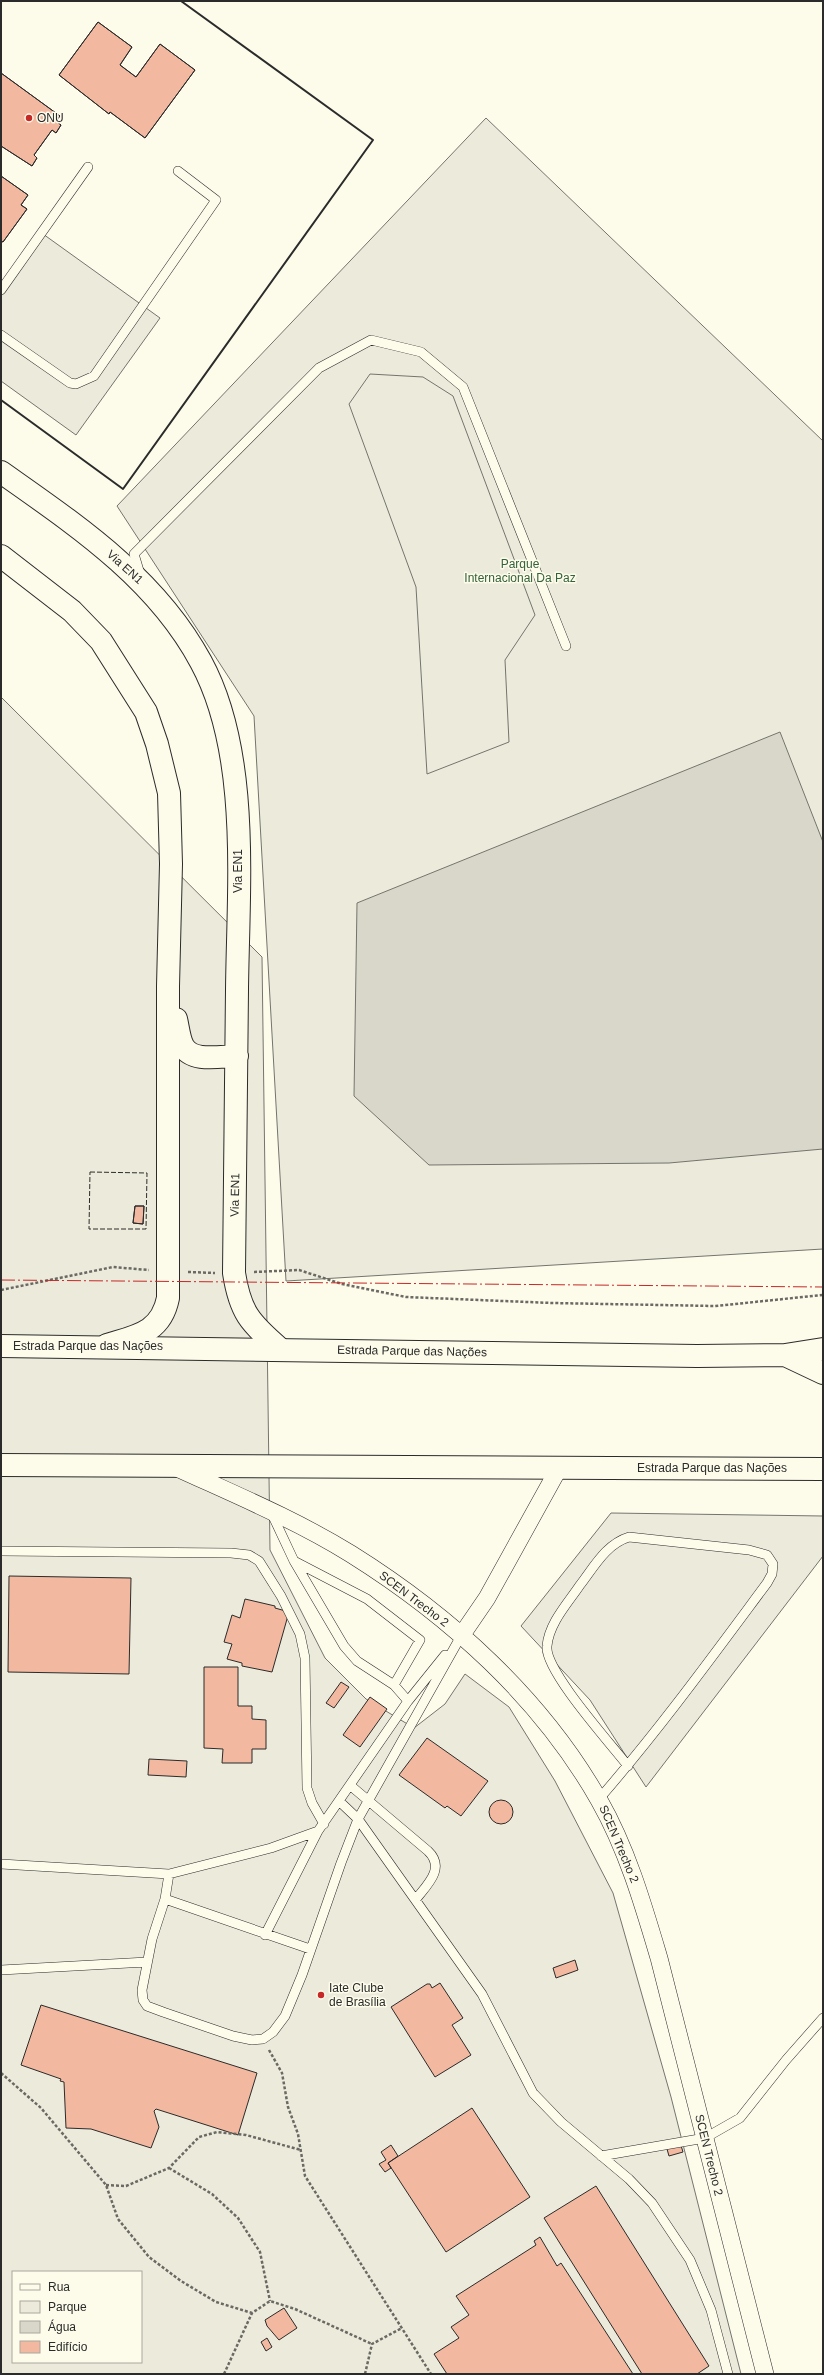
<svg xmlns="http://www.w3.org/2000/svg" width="824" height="2375" font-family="Arial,sans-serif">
	<rect width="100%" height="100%" fill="#fdfbea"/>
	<path fill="#ecebdb" stroke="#74746e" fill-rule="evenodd" d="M486 118 823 441V1249L286 1281 254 716 117 506Z
		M1 697 262 957 270 1550 325 1658 366 1699 414 1728 445 1704 465 1674 509 1707 555 1781 613 1893 671 2097 741 2374H1ZM13 2272H141V2362H13Z"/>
	<path fill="#eceadb" stroke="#74746e" d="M43 234 160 318 76 435 1 381V292Z
		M370 374 423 377 453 396 535 615 505 660 509 742 427 774 416 587 349 404Z
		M611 1513 823 1516V1556L646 1787 590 1700 521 1626Z"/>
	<path fill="#d8d7c9" stroke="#74746e" d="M780 732 823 842V1149L669 1163 429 1165 354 1096 357 903Z"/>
	<path fill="#f2b8a0" stroke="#2b2b2b" d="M98 22 132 47 120 65 136 77 160 44 195 70 145 138 110 112 109 114 59 75Z
		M98 22 132 47 120 65 136 77 160 44 195 70 145 138 110 112 109 114 59 75Z
		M1 73 60 116 56 121 61 125 56 133 52 130 34 155 37 158 32 166 1 146Z
		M1 73 60 116 56 121 61 125 56 133 52 130 34 155 37 158 32 166 1 146Z
		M1 176 28 195 21 205 27 209 3 242 1 241Z
		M1 176 28 195 21 205 27 209 3 242 1 241Z
		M135 1206H144L143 1224 133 1223Z
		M135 1206H144L143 1224 133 1223Z
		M9 1576 131 1578 129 1674 8 1672Z
		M245 1599 275 1606V1608L289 1612 272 1672 242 1666V1663L227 1659 232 1644 224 1642 232 1615 240 1618Z
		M204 1667H238V1706H252V1719L266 1720V1749H252V1763H222L223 1749 204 1748Z
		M341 1682 349 1687 334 1708 326 1703Z
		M370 1697 387 1709 360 1747 343 1735Z
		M427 1738 488 1781 461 1816 447 1806 445 1808 399 1775Z
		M149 1759 187 1761 186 1777 148 1775Z
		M489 1812a12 12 0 1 1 24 0a12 12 0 1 1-24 0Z
		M575 1960 578 1970 556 1978 553 1968Z
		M440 1983 463 2018 452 2025 471 2055 435 2077 391 2007 427 1984H430L432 1988Z
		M41 2005 257 2073 238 2135 156 2109 154 2111 159 2127 151 2148 91 2129 66 2128 64 2082 60 2081 61 2079 21 2065Z
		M472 2108 530 2197 446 2252 388 2163Z
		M679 2139 683 2152 669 2156 665 2142Z
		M391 2145 398 2156 388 2163 391 2168 385 2172 379 2164 386 2160 381 2152Z
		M596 2186 709 2366 697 2374H642L544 2218Z
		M540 2237 557 2266 561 2263 633 2374H447L434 2354 459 2338 451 2327 469 2315 456 2296 536 2245 534 2241Z
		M284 2308 297 2328 279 2340 267 2326 265 2320Z
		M267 2338 272 2347 266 2351 261 2342Z"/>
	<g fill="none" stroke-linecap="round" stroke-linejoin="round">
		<defs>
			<path id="lane" d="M1 290 88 167
				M1 335 70 383 76 384 94 376 216 200 178 171
				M140 574 134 554 319 368 371 340 421 352 463 387 566 646
				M271 1512 294 1561 344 1646 357 1661 394 1685 408 1701
				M1 1551 231 1553 249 1555 259 1561 281 1596 300 1634 305 1658 307 1788 312 1803 324 1824
				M294 1561 367 1599 420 1640 394 1685
				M351 1786 428 1851C446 1868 427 1885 416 1899
				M599 1799C659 1730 712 1657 767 1583L772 1574 773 1564 767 1555 749 1550 629 1537C606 1544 594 1567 580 1585 568 1603 549 1623 547 1646 544 1670 611 1744 628 1766
				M339 1801 358 1819 482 1994 533 2093 561 2122 629 2179 652 2203 690 2260 711 2310 728 2374
				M1 1864 169 1874 271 1848 318 1831
				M169 1874 165 1899 152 1939 142 1990 143 2000 147 2006 163 2012 233 2036 252 2040 263 2039 273 2032 285 2016 302 1975 341 1863 358 1819 461 1636
				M165 1899 310 1949
				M265 1935 318 1831 408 1701 445 1655
				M1 1970 147 1962
				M601 2156 705 2138 740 2118 786 2060 823 2018"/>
			<path id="street" d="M177 1468C236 1495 296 1520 351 1554 450 1616 541 1698 599 1800 627 1849 643 1904 659 1958L765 2374
				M461 1636 487 1598 559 1468"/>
			<path id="secondary" d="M1 472C76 525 156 578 201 662 251 754 238 888 237 990 236 1084 235 1179 234 1273 240 1312 250 1323 279 1348
				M1 556 72 611 101 641 146 712 157 744 169 793 171 864 168 986V1298C161 1333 136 1336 107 1345
				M176 1019C178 1027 179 1039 183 1046 192 1063 221 1056 237 1056"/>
			<path id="highway" d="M1 1346 697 1356 785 1355 823 1349
				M785 1355 823 1373
				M1 1465 823 1469"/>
		</defs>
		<use href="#lane" stroke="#2b2b2b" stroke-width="10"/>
		<use href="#street" stroke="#2b2b2b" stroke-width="18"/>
		<use href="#secondary" stroke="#2b2b2b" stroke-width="24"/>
		<use href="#highway" stroke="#2b2b2b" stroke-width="24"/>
		<path stroke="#6a6964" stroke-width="2.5" stroke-dasharray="3 2" stroke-linecap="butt" d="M188 1272 215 1273
			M254 1272 299 1270 342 1284 406 1297 552 1303 715 1306 823 1295
			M1 1290 113 1267 149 1270
			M269 2050 282 2073 288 2107 298 2134 305 2176 431 2374
			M1 2073 41 2108 106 2185 118 2219 149 2257 181 2281 216 2302 252 2313
			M169 2168 212 2194 238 2218 260 2252 270 2301
			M106 2185 126 2186 169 2168 199 2137 217 2132 246 2135 301 2150
			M224 2374 252 2313 270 2301 295 2309 372 2344
			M365 2374 372 2344 402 2328"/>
		<use href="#lane" stroke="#fdfbea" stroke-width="9"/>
		<use href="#street" stroke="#fdfbea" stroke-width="17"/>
		<use href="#secondary" stroke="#fdfbea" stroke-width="22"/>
		<use href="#highway" stroke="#fdfbea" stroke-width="22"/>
		<path stroke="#2b2b2b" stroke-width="1" stroke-dasharray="5 2" stroke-linecap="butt" d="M90 1172 147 1173 146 1229H89Z"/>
		<path stroke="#2b2b2b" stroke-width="2" d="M1 400 123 489 373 140 181 1"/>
		<path stroke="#c62828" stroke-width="1" stroke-dasharray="14 3 2 3" stroke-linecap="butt" d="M1 1280 823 1287"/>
	</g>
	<g fill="#c62828" stroke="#fdfbea" stroke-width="1.5">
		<circle cx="29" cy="118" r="4"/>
		<circle cx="321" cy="1995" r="4"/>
	</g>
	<g text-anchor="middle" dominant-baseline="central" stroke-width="3" stroke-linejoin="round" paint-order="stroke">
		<g font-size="12" fill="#2b2b2b" stroke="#fdfbea" text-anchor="start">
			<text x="37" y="118">ONU</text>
			<text x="329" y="1988">Iate Clube<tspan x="329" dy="14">de Brasília</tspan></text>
		</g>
		<g font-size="12" fill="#34623c" stroke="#fdfbea">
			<text x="520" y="564">Parque<tspan x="520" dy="14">Internacional Da Paz</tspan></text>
		</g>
		<g font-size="12" fill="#2b2b2b" stroke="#fdfbea">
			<text transform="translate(125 567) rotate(42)">Via EN1</text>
			<text transform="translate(238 871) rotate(-90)">Via EN1</text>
			<text transform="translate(235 1195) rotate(-89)">Via EN1</text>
			<text x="88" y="1346">Estrada Parque das Nações</text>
			<text transform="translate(412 1351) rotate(1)">Estrada Parque das Nações</text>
			<text x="712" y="1468">Estrada Parque das Nações</text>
			<text transform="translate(414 1599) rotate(37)">SCEN Trecho 2</text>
			<text transform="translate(619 1844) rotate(67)">SCEN Trecho 2</text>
			<text transform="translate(709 2155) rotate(76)">SCEN Trecho 2</text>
		</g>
	</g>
	<rect width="824" height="2375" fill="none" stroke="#2b2b2b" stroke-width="4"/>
	<rect x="12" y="2271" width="130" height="92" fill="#fdfbea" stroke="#a9a89e"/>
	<rect x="20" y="2284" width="20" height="6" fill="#fdfbea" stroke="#a9a89e"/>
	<text x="48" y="2291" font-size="12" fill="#2b2b2b">Rua</text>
	<rect x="20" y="2301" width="20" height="12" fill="#ecebdb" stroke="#a9a89e"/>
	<text x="48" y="2311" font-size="12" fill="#2b2b2b">Parque</text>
	<rect x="20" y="2321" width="20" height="12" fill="#d8d7c9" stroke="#a9a89e"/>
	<text x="48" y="2331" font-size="12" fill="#2b2b2b">Água</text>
	<rect x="20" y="2341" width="20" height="12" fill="#f2b8a0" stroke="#a9a89e"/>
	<text x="48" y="2351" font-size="12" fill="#2b2b2b">Edifício</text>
</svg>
